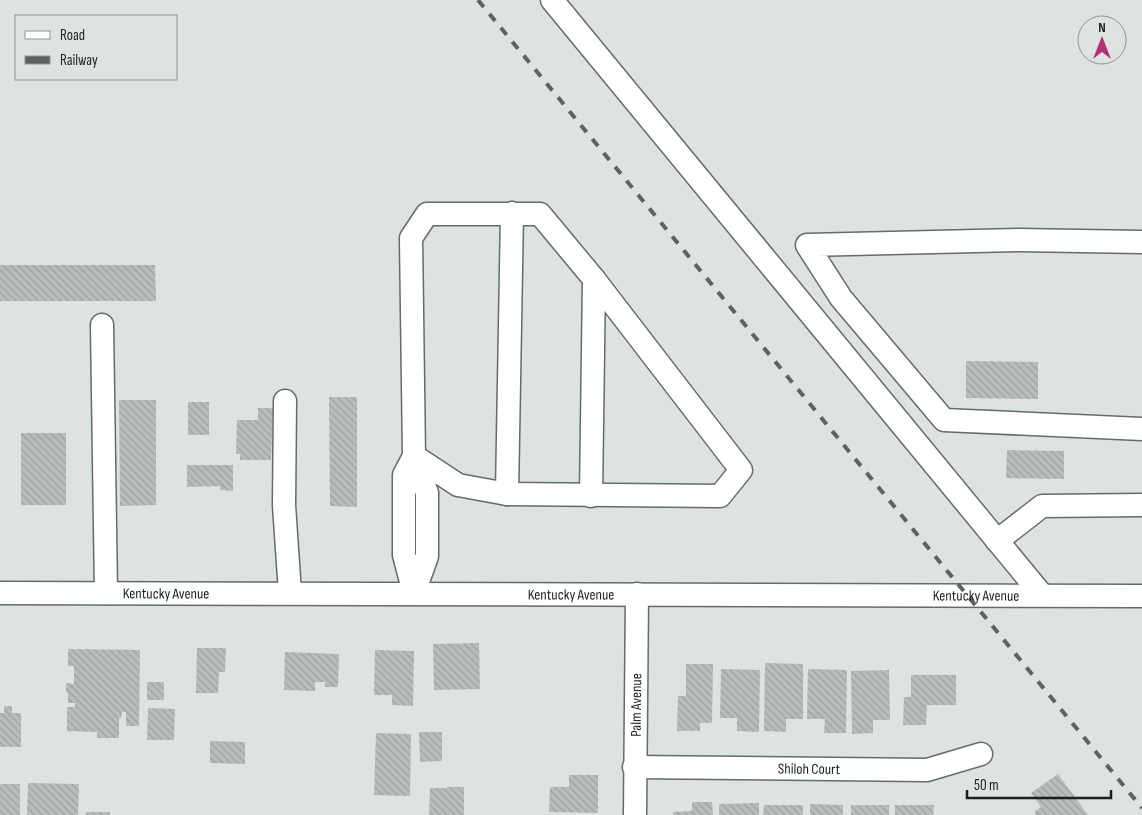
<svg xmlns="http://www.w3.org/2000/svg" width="1142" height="815" font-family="'Sofia Sans Condensed',sans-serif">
	<defs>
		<pattern id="building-back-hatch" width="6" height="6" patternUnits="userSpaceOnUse" patternTransform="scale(1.25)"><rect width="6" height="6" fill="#b6bdba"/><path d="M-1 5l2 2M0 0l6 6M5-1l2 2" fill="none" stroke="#9ca29f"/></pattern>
	</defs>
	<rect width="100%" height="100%" fill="#dde3e1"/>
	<path fill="url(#building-back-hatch)" d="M0 265H155L156 301H0Z
		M966 361 1038 362V399L966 398Z
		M329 397H357V507L330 506Z
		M119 400H156V505L120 506Z
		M188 402H209V435H188Z
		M258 408H273L271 460H240V454H236L237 420H258Z
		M21 433H66V505H21Z
		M1007 450 1064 451V479L1006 478Z
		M187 465H233V491L220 490V486L187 487Z
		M479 643 480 689 434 690 433 644Z
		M197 648H226L225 672H219L218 693H196Z
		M68 649 140 650 139 726H126V712H122L121 718H119V738H97V732L67 731V707H75V703H68V693L66 692V683L74 684V666H68Z
		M375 650 414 651 413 706 392 705V695H374Z
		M285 652 339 654 338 687H325V682H315V691L284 690Z
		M765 663 803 664V719H786V732L764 731Z
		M686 664H713L712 723H700V731H677L678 696H686Z
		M721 669 760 670 759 732 737 731V718H720Z
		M808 669 847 670 846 733H824L825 719H807Z
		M889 670 890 720H873V733L852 734 851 671Z
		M911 675H956V705H927L926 725H903L904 697H911Z
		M147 682H164V700H147Z
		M4 706H12V713H21V747H0V713H4Z
		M148 708 175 709 174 740H147Z
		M419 732H442V761L420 762Z
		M376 733 411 734 410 796 374 795Z
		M210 741 245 742V764L210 763Z
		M1058 774 1088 815H1036L1034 812 1041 807 1031 793Z
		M569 775H598V813L549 812 550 787H569Z
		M28 783 79 784 78 815H27Z
		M0 784H20V815H0Z
		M447 787H464V815H429L430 788H447Z
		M692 802H712L713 815H673V812L692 811Z
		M759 803V815H719V804Z
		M810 804 843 805V815H810Z
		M764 805H803V815H763Z
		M851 805H889V815H851Z
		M895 805H934L933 815H895Z
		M86 812H110V815H86Z"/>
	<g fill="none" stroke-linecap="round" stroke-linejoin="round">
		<defs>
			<g id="minor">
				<path d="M552 0 1042 595"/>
				<path d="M1142 242 1018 240 807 245 841 298 944 420 1142 429"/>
				<path d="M102 325 106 593"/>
				<path d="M285 401 284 505 290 593"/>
				<path d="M507 494 512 213"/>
				<path d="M591 496 594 279"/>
				<path d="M997 541 1042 506 1142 505"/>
				<path id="s1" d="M0 593 1142 596"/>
				<path d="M414 593 427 556V493L414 456 411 238 427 214H540L594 279 741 470 720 496 507 494 458 485 414 456 404 475V555L414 593"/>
				<path id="s2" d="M634 767 927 770 981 754"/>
				<path id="s3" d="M635 815 637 594"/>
			</g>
		</defs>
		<use href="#minor" stroke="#666b69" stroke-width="25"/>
		<use href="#minor" stroke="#fff" stroke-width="22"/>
		<path stroke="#5e6261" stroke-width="4" stroke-dasharray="9 9" stroke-linecap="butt" d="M478 0 1142 808"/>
	</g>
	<g text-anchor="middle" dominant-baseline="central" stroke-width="4" stroke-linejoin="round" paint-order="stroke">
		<g font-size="15" fill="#1d1f1e" stroke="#dde3e1">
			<text stroke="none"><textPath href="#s1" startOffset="166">Kentucky Avenue</textPath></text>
			<text stroke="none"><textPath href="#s1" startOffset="571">Kentucky Avenue</textPath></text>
			<text stroke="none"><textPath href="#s1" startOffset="976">Kentucky Avenue</textPath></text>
			<text stroke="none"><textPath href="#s3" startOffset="110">Palm Avenue</textPath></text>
			<text stroke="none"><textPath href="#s2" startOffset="175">Shiloh Court</textPath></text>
		</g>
	</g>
	<rect x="15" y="15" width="162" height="65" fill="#dde3e1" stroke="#909593"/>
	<rect x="25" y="31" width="25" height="8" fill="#ffffff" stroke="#909593"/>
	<text x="60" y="40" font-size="15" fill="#1d1f1e">Road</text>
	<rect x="25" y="56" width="25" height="8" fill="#5e6261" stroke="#909593"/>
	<text x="60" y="65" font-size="15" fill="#1d1f1e">Railway</text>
	<g transform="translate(1102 40)"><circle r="24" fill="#dde3e1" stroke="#909593"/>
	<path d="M0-4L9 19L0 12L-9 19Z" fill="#b53075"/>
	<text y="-8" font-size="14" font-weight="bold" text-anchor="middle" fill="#1d1f1e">N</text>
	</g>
	<path d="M967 790v8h144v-8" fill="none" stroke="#1d1f1e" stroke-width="2.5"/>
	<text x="974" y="790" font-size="15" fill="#1d1f1e" stroke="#dde3e1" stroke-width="4" paint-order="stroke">50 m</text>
</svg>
